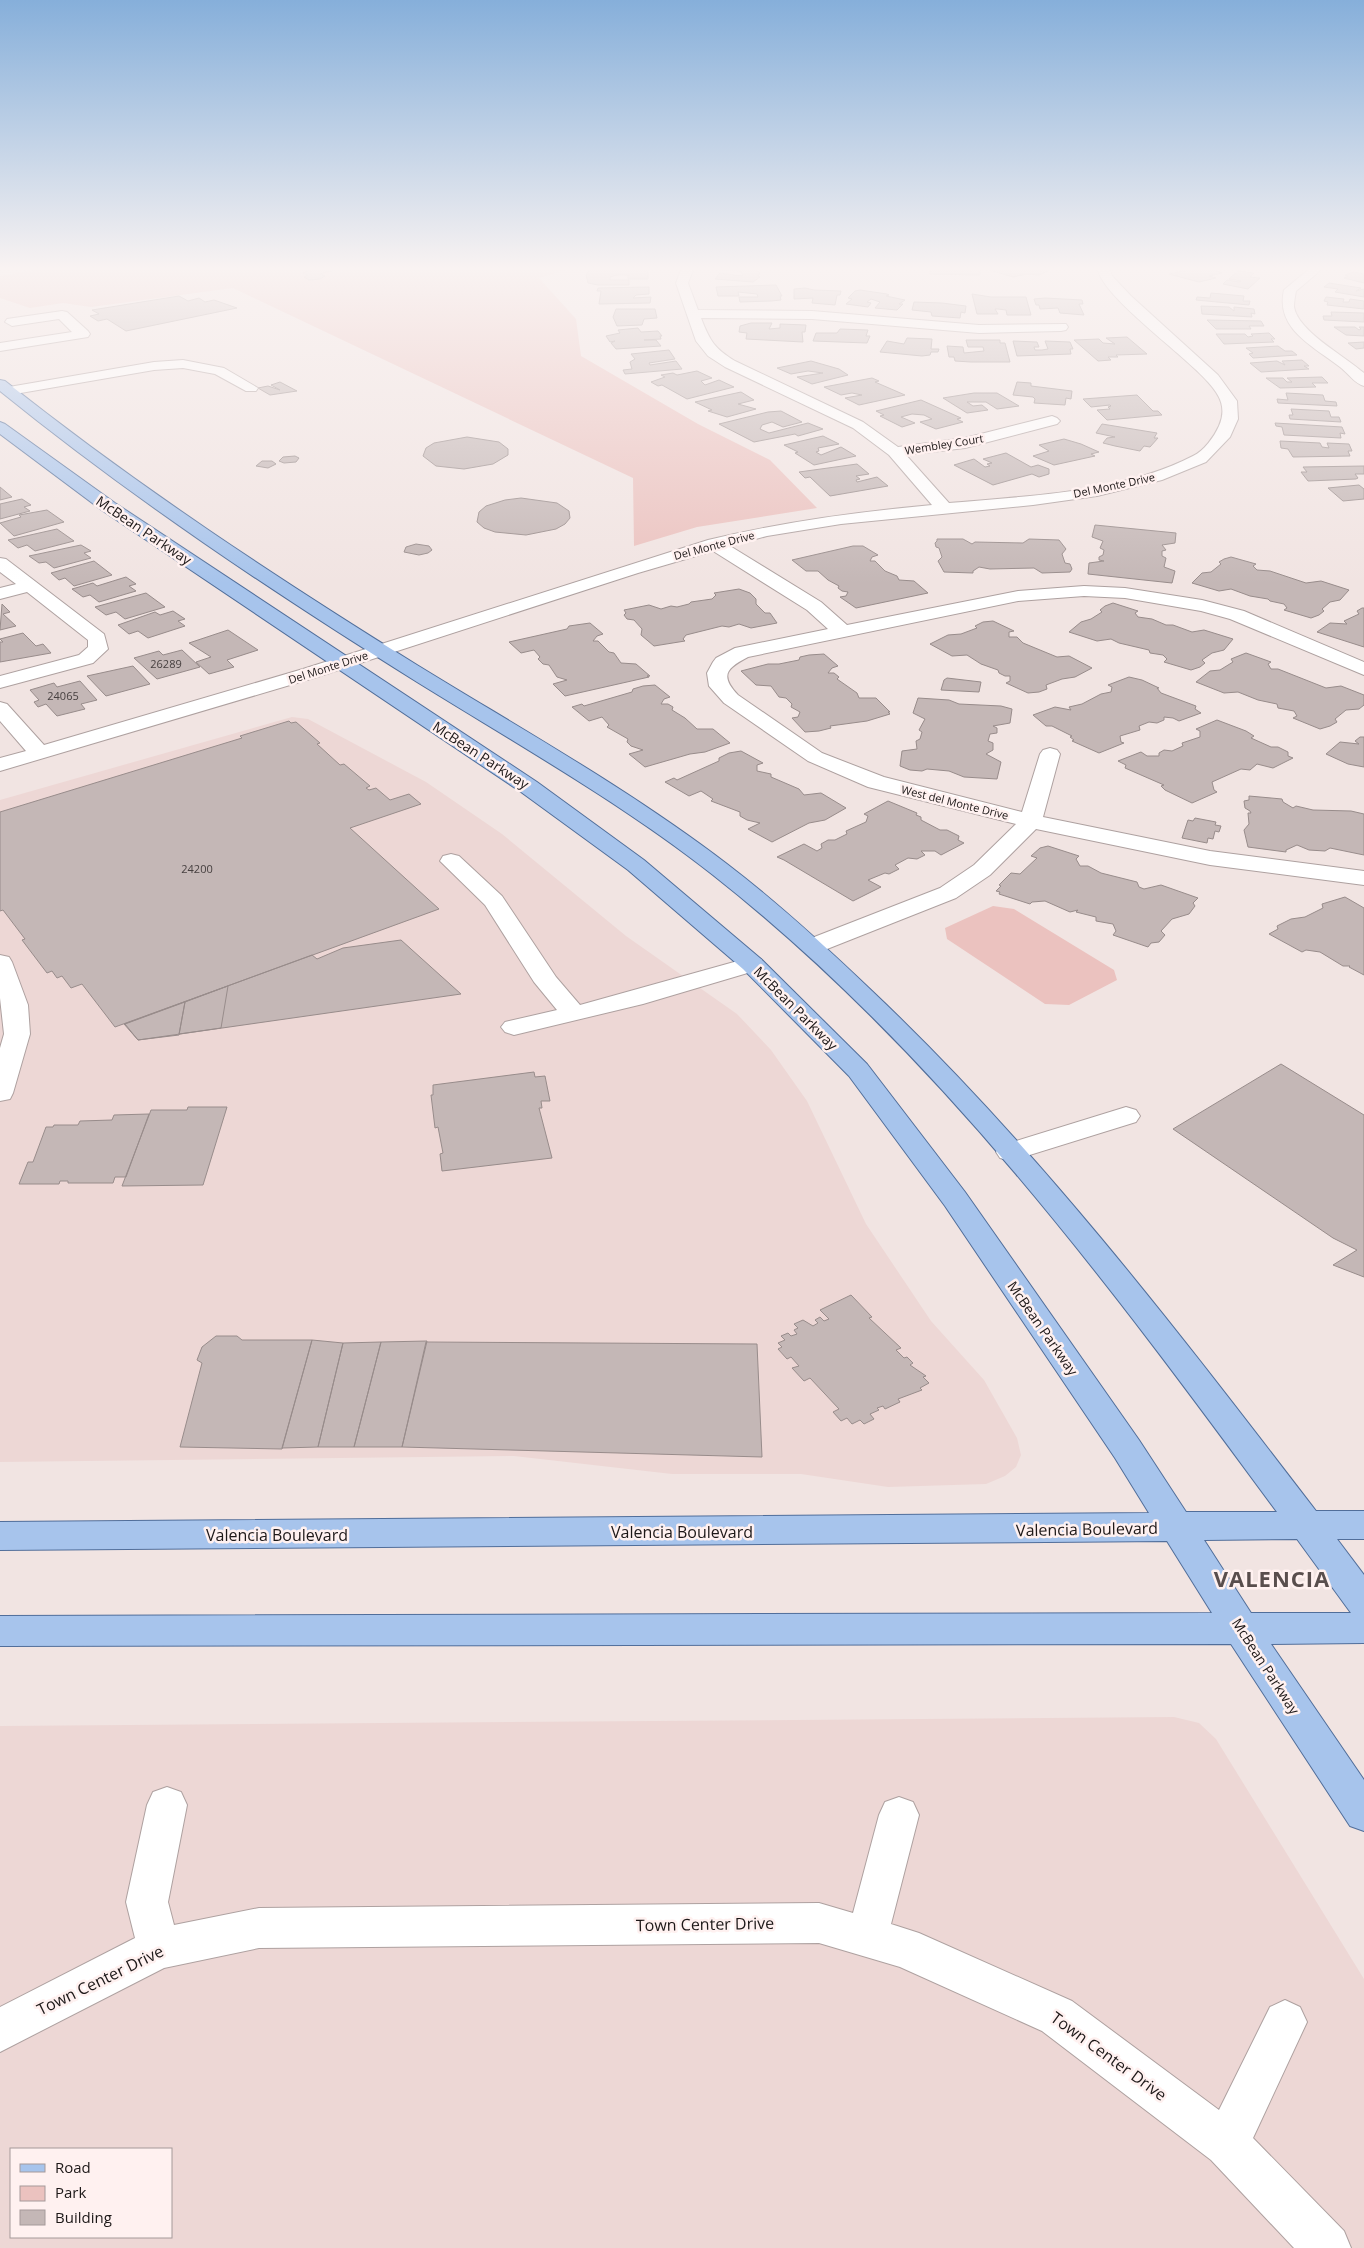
<svg xmlns="http://www.w3.org/2000/svg" width="1364" height="2248" font-family="'Open Sans',sans-serif">
	<rect width="100%" height="100%" fill="#f1e4e2"/>
	<path fill="#edd7d5" fill-rule="evenodd" d="M292 717 308 719 426 782 502 834 626 936 737 1014 771 1050 807 1101 866 1224 931 1321 984 1380 1017 1438 1021 1455 1016 1467 1005 1476 986 1484 888 1487 801 1474H672L514 1456 0 1462V800Z
		M1174 1717 1199 1723 1216 1739 1364 1979V2248H0V1726ZM11 2149H171V2237H11Z"/>
	<path fill="#ebc2bf" d="M33 270H566L539 278 576 319 581 356 698 424 770 460 817 508 697 527 634 546 633 478 233 288 91 307 63 303 30 308 0 298V276Z
		M993 906 1014 909 1114 970 1117 980 1069 1005 1045 1004 947 939 945 928Z"/>
	<path fill="#c4b7b6" stroke="#988c8b" d="M309 270H336L323 273 320 274 325 276 320 279 309 280 304 277 308 275 303 273Z
		M589 270H648V279H628V275H617L610 277V280H629V285H598L588 283 586 275Z
		M721 270H757L760 273 758 276 760 277 753 282 715 279 720 273 742 276 743 274 739 271Z
		M930 270H980V275L930 274Z
		M989 270H1050L1039 275 1027 274 1013 277Z
		M1187 270H1218H1215L1222 273 1209 276 1216 278 1199 282 1169 274Z
		M1238 271 1254 273 1250 277 1260 278 1248 289 1223 284 1227 280 1239 282 1241 281 1229 279Z
		M1353 272 1364 274V283L1344 278 1348 276 1345 275Z
		M1329 283 1361 288 1356 291 1364 289V297L1335 292 1338 289 1324 287Z
		M776 285 782 296H780L781 300 771 301 740 302 739 297H758L757 294 738 292 739 296H718L716 287Z
		M649 287V294L636 295 633 298 651 297 650 303 599 304 601 291H597L598 288Z
		M805 288 814 290 841 291 840 295H837L835 305 812 303 813 298 794 299V289Z
		M860 290 887 294 889 295 886 296 905 300 899 304H903L897 310 875 308 880 302 871 299 867 302 871 303 868 307 846 304 852 299 848 298 855 291Z
		M1211 293 1244 296 1243 301H1250L1249 305 1196 300 1197 297 1210 298Z
		M972 294 991 297H1026L1031 315H1007L1006 310 998 309H995L998 314H977Z
		M179 296 188 301 199 298 205 302 214 300 237 308 126 331 107 319 98 321 90 316 99 314 92 310Z
		M1326 297 1344 299 1343 302H1349L1350 299 1364 301V309L1327 305 1328 302 1324 301Z
		M1045 298 1082 300 1083 304H1079L1084 315 1060 313 1058 308 1040 309 1039 305H1036L1034 299Z
		M914 302 942 303 966 306 965 313 961 312 960 318 932 316 931 312 912 310Z
		M1201 306 1229 307 1234 311V307L1254 309 1255 314 1251 313 1252 317 1202 314Z
		M616 309H655L657 318 644 319 642 325 617 326 613 317Z
		M1331 312 1364 313V322L1324 320 1323 316H1332Z
		M1207 320 1261 321 1264 326H1249L1251 329H1216Z
		M751 323H772L769 329 780 328V324L806 325 805 332H802L803 342 746 339 747 333 739 332 740 326Z
		M1334 327H1355L1359 330 1361 329 1359 327H1364V336L1346 335Z
		M638 328 641 332 658 331 662 336H660L661 339 644 340H656L661 346 616 349 611 343 615 341 610 342 606 336 620 333 618 330Z
		M840 329 868 330 866 336H870L867 343 813 341 816 333H837Z
		M1269 333 1275 339H1271L1274 342 1224 344 1216 334H1245L1248 337 1253 336 1251 334Z
		M1127 337 1147 354 1116 355 1118 357H1108L1111 360 1098 361 1074 340 1099 339 1103 343 1115 344 1106 338Z
		M907 338 932 339 931 349H939L938 352H931L930 355 922 356 880 352 887 341 904 344Z
		M966 340H1000V343H1005L1010 362H971L955 361 954 357H949L947 346 963 347 964 353 984 351 983 347H968Z
		M1013 341 1037 342 1039 347H1034L1035 350H1042L1048 349 1045 341 1070 342 1073 349H1070L1071 354 1017 356Z
		M1364 342V348L1356 349 1348 343Z
		M1278 346 1285 351H1292L1297 355 1253 358 1249 354 1253 353 1246 348Z
		M669 350 675 359 649 363 650 365 676 361 682 369 625 374 623 370 632 369 630 362 635 359 631 354Z
		M1302 360 1309 366H1304L1309 369 1261 372 1250 363 1277 361 1285 365 1282 361Z
		M811 361 839 369 848 375 812 384 797 377 823 373 808 371 791 374 777 368Z
		M697 371 712 378 701 381 705 385 719 380 734 387 687 399 662 385 658 386 651 382 665 377 661 375 673 373 677 375Z
		M1322 377 1328 383H1312L1316 387 1280 388 1266 378H1283L1287 382H1292L1287 378Z
		M872 378 879 381 875 382 905 395 859 405 845 398 862 395 852 393 841 395 824 387Z
		M280 382 297 391 270 395 258 388 268 386 280 390 271 385Z
		M1017 382 1031 383V386L1072 391 1071 399 1066 398 1065 405 1034 403 1035 399 1033 397 1013 395Z
		M741 392 754 400 738 404 756 409 727 417 708 411 712 410 695 402Z
		M974 393H997L1019 406 997 409 986 402H967L973 406 982 405 988 410 967 413 943 398Z
		M1286 393 1323 395 1325 401 1336 402 1337 406 1278 403 1277 399 1288 400Z
		M1137 395 1153 411H1158L1162 415 1107 420 1097 410 1110 409 1108 407 1111 406 1110 405 1091 407 1083 399Z
		M921 400 961 418 957 419 963 422 936 429 920 422 932 419 924 415 912 414 901 417 915 423 902 427 880 416 884 415 876 411Z
		M1291 409 1329 411 1331 417H1339L1341 422 1290 419 1289 415H1293Z
		M781 411 802 422 783 427 772 422 762 425 760 429 769 433 808 423 823 429 798 436 795 434 754 442 719 424 768 412Z
		M1275 423 1342 427 1345 434 1340 433 1341 438 1284 435 1282 427 1276 426Z
		M1102 424 1157 433 1154 438H1158L1150 447 1144 446 1140 451 1115 446 1103 443 1107 438 1115 437 1096 433Z
		M823 436 839 444 818 448 819 451 816 452 821 455 841 447 856 456 814 465 795 453 798 452 784 445Z
		M467 437 499 442 508 449V455L493 464 464 469 436 466 423 456 426 448 434 443Z
		M1064 439 1081 444 1099 452 1091 454 1095 456 1054 465 1033 456 1049 451 1039 445Z
		M1280 441 1320 443 1322 447 1329 448 1327 443 1349 444 1352 451H1348L1350 456 1293 457 1288 449 1281 448Z
		M1006 453 1031 467 1038 465 1049 469V474L1039 477 1032 474 993 485 954 465 974 459 985 467 990 466 987 464 992 463 983 459Z
		M295 456 299 458 296 462 284 463 279 461 283 457Z
		M262 461H272L276 464 268 468 256 466Z
		M857 464 869 474 856 476 860 479 856 480 857 482 877 477 888 486 830 496 810 477 805 478 799 472Z
		M1364 466V474H1355L1358 478 1356 479 1308 481 1301 472H1307L1303 467Z
		M1359 485 1364 489V499L1343 501 1328 488Z
		M0 487 12 497 0 500Z
		M521 498 557 503 569 511 570 518 565 524 556 529 526 535 495 532 484 528 477 522 479 512 486 506 505 500Z
		M22 499 31 505 24 507 30 511 0 519V504Z
		M47 510 64 522 14 536 0 523 21 517 19 515Z
		M1095 525 1176 533 1175 543 1162 545 1166 550 1162 551V556L1166 558 1164 567 1175 571 1172 583 1088 574 1089 563 1104 561 1099 560V557L1103 555 1104 550 1100 548 1103 541 1092 537Z
		M57 529 74 541 35 551 27 545 18 548 8 540Z
		M937 539H963L972 544 975 542 1023 543 1029 539 1059 540 1066 549 1062 554 1065 563 1070 564 1072 569 1070 572 1042 573 1034 568 990 569 979 567 973 571V573L944 572 938 561 942 557 939 548 936 547 935 543 937 541Z
		M416 544 429 546 432 550 428 553 419 555 404 552 406 547Z
		M81 545 91 551 84 553 91 558 54 568 46 562 39 563 29 556Z
		M853 546H863L878 555 872 557 870 561H875L885 571 897 576 899 580 914 581 928 593 856 608 840 597 846 596 848 592 842 591 838 588 839 586 828 580 818 571H806L792 560Z
		M1231 557 1256 564 1253 566 1257 570 1270 571 1306 583 1321 581 1349 590 1340 600 1330 602 1322 609 1324 611 1319 615 1311 618 1284 610 1287 608 1284 604 1270 601 1268 599 1250 596 1231 589 1219 591 1192 583 1202 573 1211 572 1221 564 1219 562 1224 559Z
		M94 561 112 575 74 586 65 578 59 580 51 573Z
		M126 577 136 584 129 586 136 591 99 602 90 595 83 597 72 589 93 583 97 586Z
		M739 589 750 593 756 599V604L765 613H770L777 623 751 628 739 624 729 627 722 626 686 635 683 639 685 641 654 646 641 635 642 629 634 620 627 619 624 615 626 613 624 610 649 605 661 609 671 606 677 607 689 604 691 602 712 599 716 595 714 593Z
		M146 593 165 607 125 619 116 612 106 615 95 607Z
		M1113 603 1138 611 1135 613 1138 617 1152 619 1166 625H1173L1192 632 1204 630 1233 639 1224 650 1212 653 1202 660 1205 663 1200 667 1191 670 1164 662 1167 659 1163 655 1150 653 1149 650 1119 643 1111 639 1097 641 1069 632 1081 622 1091 619 1102 612 1100 610 1105 606Z
		M2 604 10 612 3 614 16 626 0 630Z
		M1362 608H1364V647L1317 632 1330 623 1347 624 1344 621 1359 614 1357 611Z
		M173 611 185 619 178 621 185 626 148 638 138 631 129 634 118 625 155 612 160 615Z
		M993 621 1014 631 1009 632V637H1017L1023 643 1057 657 1069 656 1092 668 1075 677 1062 679 1046 685 1047 689 1039 692 1028 693 1006 683 1010 681V676H1005L999 673 998 670 981 664 967 655 952 656 930 644 948 635 961 634 977 628 975 626 983 622Z
		M590 623 603 634 597 636 593 641H598L609 652 614 653 621 663 636 664 650 676H647L649 677 565 696 553 684 567 680 557 677 549 665 543 664 538 659 540 657 534 650 521 653 509 642 567 629 569 626Z
		M228 630 258 650 227 660 234 667 209 674 196 662 211 657 189 643Z
		M23 633 36 646 43 644 51 653 0 662V642H3L0 639Z
		M182 650 200 667 157 679 134 658 159 651 163 655Z
		M1246 653 1271 662 1268 664 1271 669H1278L1326 688 1341 686 1364 695V705L1359 709 1346 710 1335 719 1337 722 1330 726 1320 729 1293 718 1297 716 1294 711 1278 708 1277 704 1258 700 1238 692 1224 693 1196 682 1210 671 1220 670 1233 662 1231 659Z
		M824 654 838 666 832 668 828 673H834L839 677 837 679 857 693 859 698H876L890 712H888L890 714 867 721 830 726 831 728 819 731 805 732 792 718 798 717 800 712 791 707 792 704 786 698 779 697 771 686 756 685 741 671 768 664H779L799 660 800 657 809 655Z
		M133 666 150 684 106 696 87 676Z
		M1129 677 1142 680 1159 688H1157L1161 693 1196 706 1195 709 1201 713 1179 721 1173 718 1164 717V720L1157 723 1149 722 1139 726 1140 730 1120 736 1121 742 1124 743 1099 753 1072 741 1074 740 1070 737 1072 736 1052 726H1046L1033 715 1055 707 1071 710 1069 707 1082 704 1101 694 1111 692 1112 687 1108 685Z
		M947 678 981 682 979 692 941 690 944 680Z
		M80 681 97 700 81 704 85 709 57 716 46 704 38 707 34 702 39 700 30 690 54 683 57 687Z
		M655 685 670 697 664 699 661 704H668L673 707 672 710 685 718 697 729H713L730 743 705 752 690 754 645 767 629 754 643 750 631 746 627 742 628 739 607 727 609 725 602 717 589 721 572 707 582 704 584 706 632 692 633 689 643 686Z
		M918 698 949 700 959 704 1001 706 1012 709 1010 723 993 726 997 728V733L990 734 988 741 993 743V750L986 754 1001 762 997 779 964 777 949 771 927 769 922 771 910 770 900 766 902 751 917 749 916 741 920 739 922 732 919 730 925 719 913 713Z
		M1217 720 1246 731 1254 736 1251 738 1271 747H1278L1288 752V756L1293 758 1273 768 1257 764 1250 770 1241 769 1212 782 1214 790 1217 792 1192 803 1165 790 1161 786 1164 785 1125 768 1126 765 1118 761 1141 752 1147 756H1159V753L1164 750 1172 751 1183 746 1182 743 1200 737V731L1196 729Z
		M289 721 291 723 296 722 320 743 317 744 340 765 344 764 370 786 366 788 369 790 376 788 390 800 409 794 421 804 350 828 439 909 115 1027 82 984 71 988 62 976 57 978 52 971 47 973 22 940 25 939 3 910 0 911V812L242 738 240 736Z
		M1360 737H1364V767L1348 764 1326 754 1340 742 1359 744 1355 741Z
		M741 751 763 763 757 765V771L771 774V777L799 789 804 795 821 793 846 808 825 820 809 823 772 842 748 829 760 823 747 820 740 816V812L711 801 713 799 701 791 689 796 665 782 674 778 677 780 719 761V758L729 753Z
		M1249 796 1282 799 1283 802 1293 808 1296 806 1313 810 1351 811 1364 814V855L1330 848 1325 851 1309 850 1297 845 1286 850V852L1248 847 1244 830 1249 824 1248 813H1251L1250 811 1245 808 1244 801 1249 800Z
		M888 801 917 813 916 815 921 817V820L940 830H947L959 836 958 840 964 843 941 855 935 851H921L925 855 917 859 908 858 895 865 899 869 889 874 885 873 868 880 881 887 853 901 784 860 777 857 804 844 817 851 822 848 821 844 828 840H835L847 834 846 831 866 822 868 816 864 814Z
		M1195 818 1216 822 1215 825 1221 826 1219 832 1215 831 1213 839 1208 838 1207 843 1182 838 1188 820 1193 821Z
		M1048 846 1079 856 1076 859 1080 866H1088L1101 873 1137 882 1139 887 1144 889 1161 885 1198 898 1193 903 1195 906 1189 914 1172 919 1161 931 1165 935 1159 942 1151 943 1148 947 1113 935 1116 931 1113 924 1096 921V917L1076 912 1078 910 1070 912 1045 901 1032 902 1030 904 999 894 1000 892 996 891 1001 886 999 885 1011 873 1020 874 1037 858 1031 856 1040 848Z
		M1345 897 1364 908V975L1349 967 1350 966H1343L1320 952 1306 950 1302 952 1269 934 1278 929 1277 926 1291 919 1305 917 1323 908 1322 904Z
		M401 940 461 994 138 1040 124 1024 312 955 317 959 343 948Z
		M228 986 221 1028 179 1034 185 1002Z
		M185 1002 179 1035 138 1040 125 1024Z
		M1281 1064 1364 1115V1277L1333 1265 1357 1250 1333 1238 1173 1129Z
		M534 1072 535 1077 545 1076 550 1101H541L542 1108H539L552 1158 442 1171 440 1154 443 1153 438 1127 435 1128 431 1095H433V1085Z
		M188 1107H227L203 1185 122 1186 151 1110H187Z
		M149 1114 126 1177H115L113 1183H68V1181H60L59 1184H19L28 1162H33L46 1127H53L54 1125H78L80 1121 112 1120 114 1115Z
		M851 1295 872 1317 869 1318 901 1348 896 1350 904 1358 907 1357 913 1363 910 1365 926 1376 923 1377 929 1383 920 1388 922 1390 898 1399 900 1402 885 1409 883 1406 877 1408 879 1410 870 1414 874 1419 864 1424 860 1420 852 1424 847 1418 841 1421 833 1412 839 1409 810 1378 804 1381 792 1368 799 1366 791 1357 787 1359 778 1349 782 1347 778 1343 785 1340 781 1336 788 1333 791 1336 797 1334 794 1330 798 1328 794 1324 803 1320 813 1326 818 1323 815 1320 820 1317 824 1321 829 1319 820 1310Z
		M216 1336H237L242 1340H312L282 1449 180 1447 202 1363 197 1360 202 1347Z
		M312 1340 343 1343 318 1447 282 1448Z
		M427 1341 402 1447H354L381 1342Z
		M381 1342 354 1447H318L343 1343Z
		M426 1342 757 1344 762 1457 402 1447Z"/>
	<g fill="none" stroke-linecap="round" stroke-linejoin="round">
		<defs>
			<path id="minor" d="M681 270H693L688 283 698 310 812 311 979 325 1066 324 1068 327 1066 330 1061 331 979 333 812 319 701 318C710 341 714 348 735 361L863 422 898 447 965 438 1052 416 1057 418 1060 421 1057 424 965 448 906 455 949 503C1027 496 1122 493 1193 456 1204 451 1214 437 1219 426 1227 408 1220 395 1208 382 1186 356 1104 298 1098 270H1110L1112 276 1131 296 1218 375 1237 401 1238 419 1230 437 1206 462 1162 480 1097 496 1033 505 841 524 767 536 730 546 821 602 847 625 1018 591 1084 586 1125 588 1202 600 1244 611 1364 662V675L1230 619 1201 611 1125 598 1084 596 1018 601 748 657C727 668 719 675 738 695L822 753 884 777 1022 812 1040 754 1043 750 1050 748 1057 750 1060 754 1043 817 1210 851 1364 871V885L1210 865 1036 829 990 875 956 898 822 951 813 953 804 951 801 946 804 941 940 888 974 865 1016 824 868 787 808 761 724 703 709 686 707 673 713 662 716 658 735 648 828 629 807 610 713 551 638 573 317 677 0 771V758L26 751 0 721V702L7 704 44 745 303 669 708 540C782 522 856 512 932 505L889 455 853 428 725 367 708 356 696 341 676 283Z
				M1308 270H1321L1296 291C1295 296 1294 302 1294 307 1298 331 1343 355 1360 370L1364 373V386C1355 384 1348 373 1340 367 1313 346 1275 329 1284 290Z
				M62 311 67 312 88 331 90 334 88 337 0 351V343L72 332 59 319 12 326 5 322 7 319Z
				M183 360 224 368 258 388 256 391H246L215 374 183 368 154 370 9 395 2 391 9 387 154 362Z
				M0 558 6 559 104 634 108 649 93 663 0 688V676L79 655 88 647V640L27 592 0 599V588L16 584 0 572Z
				M451 854 459 856 502 896 556 977 580 1005 752 957 761 959 764 964 761 969 643 1004 514 1035 505 1032 501 1027 505 1022 557 1010 534 982 485 905 440 861 443 856Z
				M0 955 9 957 12 962 28 1005 30 1034 13 1093 10 1099 0 1101V1048L4 1034 0 998Z
				M1126 1107 1136 1110 1140 1116 1136 1122 1010 1161 1000 1158 996 1152 1000 1146Z
				M167 1787 181 1792 187 1805 168 1902 174 1925 259 1908 819 1903 853 1913 879 1815 885 1802 899 1797 913 1802 919 1815 891 1924 919 1933 1072 2001 1219 2110 1270 2007 1285 2000 1300 2007 1307 2022 1253 2138 1344 2231 1351 2248H1294L1211 2160 1042 2031 900 1967 819 1943 259 1948 164 1968 0 2052V2007L135 1938 126 1902 147 1805 153 1792Z"/>
			<path id="major" d="M0 380 5 381C136 485 275 577 417 665 521 729 629 789 727 864 778 903 826 947 872 991 1038 1148 1177 1330 1316 1511H1364V1539H1337L1364 1575V1643L1271 1644 1364 1780V1831L1350 1826 1231 1644 0 1646V1616L1212 1613 1167 1541 0 1550V1522L1149 1513 1115 1458 945 1206 849 1076 743 969 628 870 521 792 103 511 0 434V422L5 424 115 503 537 782 644 860 761 959 867 1064 965 1192 1139 1440 1186 1512H1277C1109 1284 937 1051 713 875 620 802 517 744 417 682 273 592 132 498 0 391ZM1297 1539 1351 1613H1251L1204 1540Z"/>
		</defs>
		<use href="#minor" stroke="#aea1a0" stroke-width="2"/>
		<use href="#major" stroke="#516e9a" stroke-width="2"/>
		<use href="#minor" fill="#fff" fill-rule="evenodd"/>
		<use href="#major" fill="#a7c4ec" fill-rule="evenodd"/>
	</g>
	<linearGradient id="sky" x2="0" y2="1"><stop stop-color="#86afda"/><stop offset="0.46" stop-color="#f9f3f2"/><stop offset="1" stop-color="#f9f3f2" stop-opacity="0"/></linearGradient>
	<rect width="1364" height="584" fill="url(#sky)"/>
	<g text-anchor="middle" dominant-baseline="central" stroke-width="5" stroke-linejoin="round" paint-order="stroke">
		<g font-size="11" fill="#1d1818" stroke="#fff1f0">
			<text transform="translate(944 444) rotate(-9)">Wembley Court</text>
			<text transform="translate(1114 485) rotate(-12)">Del Monte Drive</text>
			<text transform="translate(714 545) rotate(-15)">Del Monte Drive</text>
			<text transform="translate(328 667) rotate(-18)">Del Monte Drive</text>
			<text transform="translate(955 802) rotate(14)">West del Monte Drive</text>
		</g>
		<g font-size="11" fill="#474040">
			<text x="166" y="663">26289</text>
			<text x="63" y="695">24065</text>
			<text x="197" y="868">24200</text>
		</g>
		<g font-size="14" fill="#1d1818" stroke="#fff1f0">
			<text transform="translate(144 530) rotate(34)">McBean Parkway</text>
			<text transform="translate(481 755) rotate(33)">McBean Parkway</text>
			<text transform="translate(796 1008) rotate(45)">McBean Parkway</text>
			<text transform="translate(1043 1328) rotate(55)">McBean Parkway</text>
			<text transform="translate(1266 1666) rotate(57)">McBean Parkway</text>
		</g>
		<g font-size="16" fill="#1d1818" stroke="#fff1f0">
			<text transform="translate(1087 1529) rotate(-1)">Valencia Boulevard</text>
			<text x="682" y="1532">Valencia Boulevard</text>
			<text x="277" y="1535">Valencia Boulevard</text>
			<text transform="translate(705 1924) rotate(-1)">Town Center Drive</text>
			<text transform="translate(100 1980) rotate(-26)">Town Center Drive</text>
			<text transform="translate(1109 2056) rotate(36)">Town Center Drive</text>
		</g>
		<g font-size="22" font-weight="bold" letter-spacing="1" fill="#594e4d" stroke="#fff1f0">
			<text x="1272" y="1578">VALENCIA</text>
		</g>
	</g>
	<rect x="10" y="2148" width="162" height="90" fill="#fff1f0" stroke="#a59a9a"/>
	<rect x="20" y="2164" width="25" height="8" fill="#a7c4ec" stroke="#a59a9a"/>
	<text x="55" y="2173" font-size="15" fill="#1d1818">Road</text>
	<rect x="20" y="2186" width="25" height="15" fill="#ebc2bf" stroke="#a59a9a"/>
	<text x="55" y="2198" font-size="15" fill="#1d1818">Park</text>
	<rect x="20" y="2210" width="25" height="15" fill="#c4b7b6" stroke="#a59a9a"/>
	<text x="55" y="2223" font-size="15" fill="#1d1818">Building</text>
</svg>
